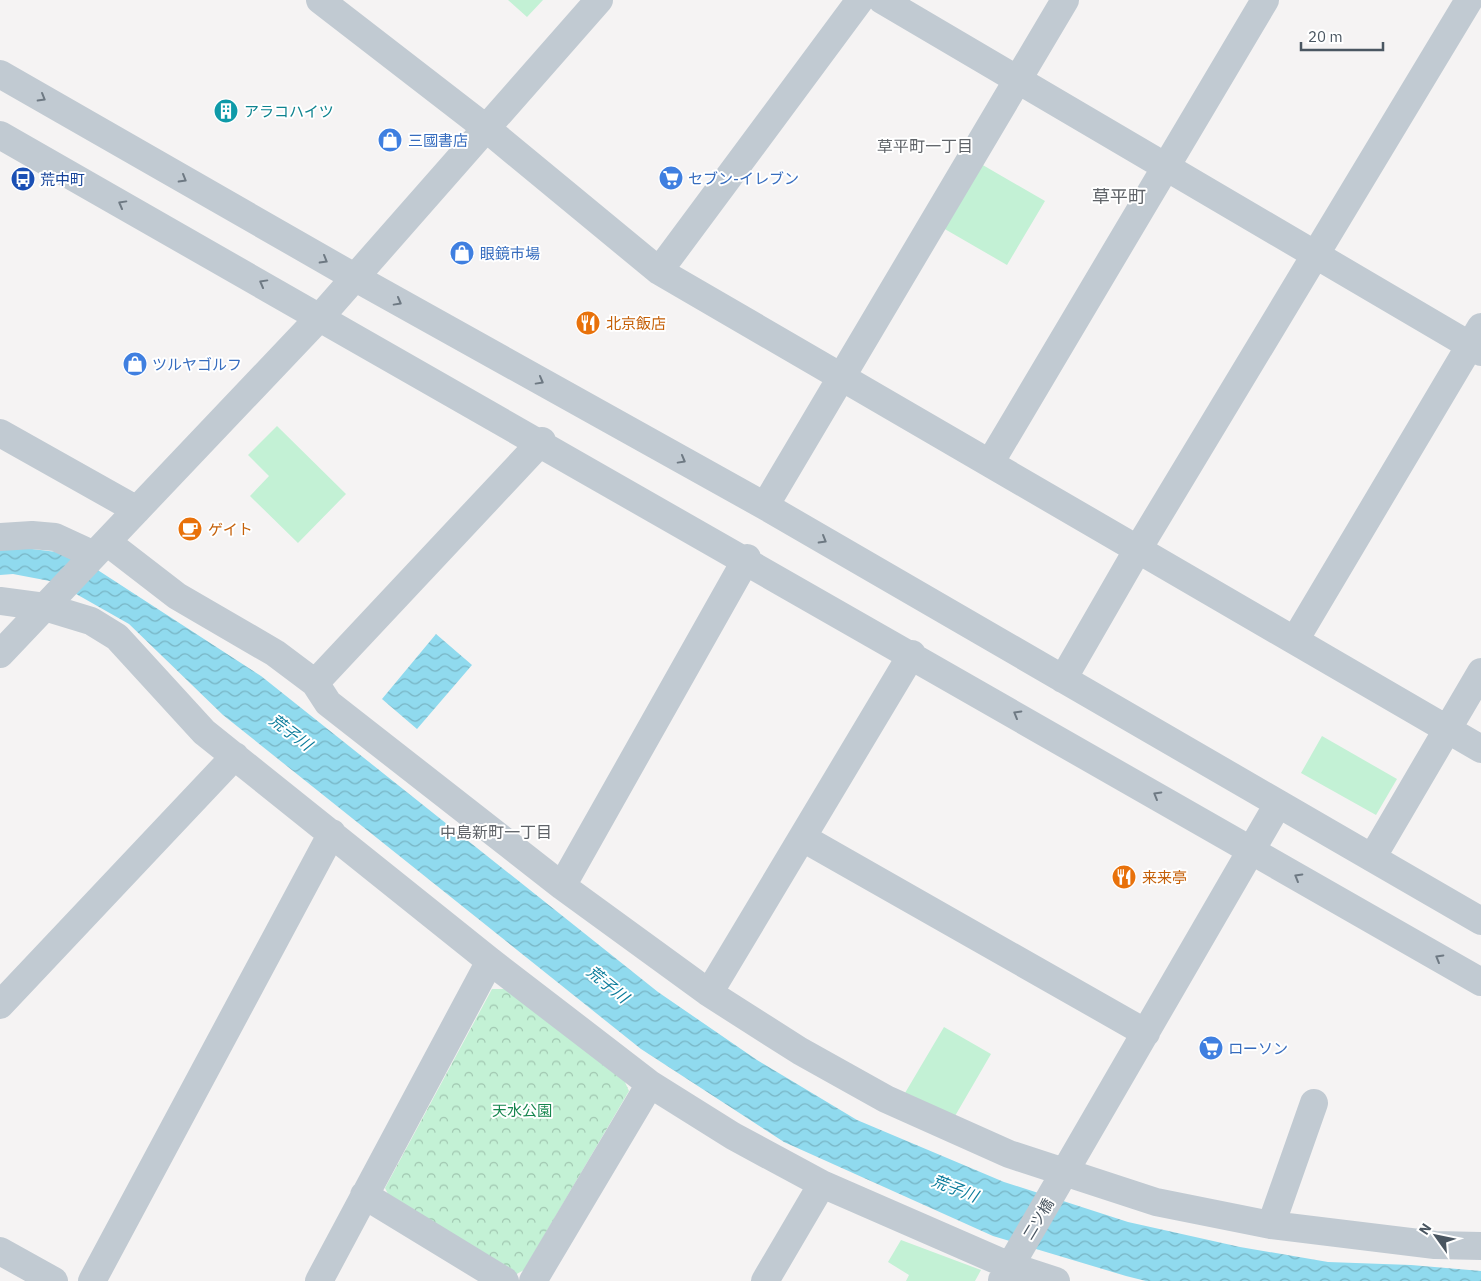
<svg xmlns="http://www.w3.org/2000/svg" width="1481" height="1281" font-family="'IBM Plex Sans','Noto Sans JP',sans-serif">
	<defs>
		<pattern id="park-crowns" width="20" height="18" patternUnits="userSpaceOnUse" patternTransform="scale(1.25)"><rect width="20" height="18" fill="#c3f1d5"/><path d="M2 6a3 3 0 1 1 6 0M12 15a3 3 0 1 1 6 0" fill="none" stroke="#a0c6b0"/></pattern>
		<pattern id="water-waves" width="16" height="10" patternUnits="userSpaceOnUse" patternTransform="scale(1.25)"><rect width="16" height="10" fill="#90daee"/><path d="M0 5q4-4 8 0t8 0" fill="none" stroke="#78b4c4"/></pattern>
	</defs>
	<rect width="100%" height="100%" fill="#f5f3f3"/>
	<path fill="url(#park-crowns)" d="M492 989H505L624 1080 629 1091 524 1270 513 1276 391 1200 385 1188Z"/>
	<path fill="#c3f1d5" d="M508 0H543L527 17Z
		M981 164 1045 201 1007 265 943 228Z
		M277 426 346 494 298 543 250 496 269 476 248 455Z
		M1322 736 1397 779 1376 815 1301 773Z
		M944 1027 991 1054 955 1116 905 1093Z
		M901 1240 981 1270 975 1281H906L909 1275 888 1262Z"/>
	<path fill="url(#water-waves)" d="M24 548 73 554 261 676 658 992 757 1060 857 1120 1004 1182 1128 1222 1240 1247 1328 1262 1411 1265 1481 1271V1281H1146L1126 1276 993 1236 784 1142 641 1049 223 715 129 624 55 582 13 574 0 575V550Z
		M436 634 472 665 417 729 382 699Z"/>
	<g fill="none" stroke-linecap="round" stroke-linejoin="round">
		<path stroke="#c1cad2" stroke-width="28" d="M320 0 487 129 659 271 1481 749
			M882 0 1481 352
			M0 74 356 278 765 506 1481 921
			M0 135C496 414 989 698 1481 982
			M659 271 860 0
			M0 433 137 510
			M990 463 1265 0
			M765 506 1065 0
			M0 537 32 535 55 537 94 555
			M107 542 177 596 275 653 315 683 328 703 562 886 709 993 800 1051 886 1099 1009 1154 1156 1202 1271 1225 1435 1245 1481 1246
			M0 601 45 607 91 621 117 637 204 732 490 961 650 1084 733 1136 822 1184 1010 1266 1056 1281
			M1295 640 1481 327
			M0 654 321 316 599 0
			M1063 679 1138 549 1469 0
			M315 683 542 441
			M803 838 1146 1033
			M1372 858 1481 672
			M562 886 747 558
			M709 993 912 654
			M0 1005 235 756
			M364 1195 505 1281
			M1271 1225 1314 1103
			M0 1251 54 1281
			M1002 1280 1278 804
			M92 1281 332 833
			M319 1281 490 961
			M533 1281 650 1084
			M765 1281 822 1184"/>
	</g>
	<defs><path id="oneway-chevron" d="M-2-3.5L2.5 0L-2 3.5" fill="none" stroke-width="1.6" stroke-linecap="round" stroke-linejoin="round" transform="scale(1.25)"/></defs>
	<g stroke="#6e7983">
		<use href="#oneway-chevron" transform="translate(42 98) rotate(30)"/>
		<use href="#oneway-chevron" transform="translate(183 179) rotate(30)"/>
		<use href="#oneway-chevron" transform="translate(122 204) rotate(-151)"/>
		<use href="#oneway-chevron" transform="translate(324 260) rotate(30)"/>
		<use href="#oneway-chevron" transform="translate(263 283) rotate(-151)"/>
		<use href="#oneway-chevron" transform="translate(398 302) rotate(29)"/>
		<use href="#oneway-chevron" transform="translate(540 381) rotate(29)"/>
		<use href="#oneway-chevron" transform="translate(682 460) rotate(29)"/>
		<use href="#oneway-chevron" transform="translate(823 540) rotate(30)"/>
		<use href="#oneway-chevron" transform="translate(1017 714) rotate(-150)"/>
		<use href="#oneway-chevron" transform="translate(1157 795) rotate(-150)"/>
		<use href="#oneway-chevron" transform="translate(1298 877) rotate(-150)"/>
		<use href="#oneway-chevron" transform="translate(1439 958) rotate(-150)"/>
	</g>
	<defs>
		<symbol id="building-disc" viewBox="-11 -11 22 22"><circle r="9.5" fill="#0f9aa8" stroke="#fff"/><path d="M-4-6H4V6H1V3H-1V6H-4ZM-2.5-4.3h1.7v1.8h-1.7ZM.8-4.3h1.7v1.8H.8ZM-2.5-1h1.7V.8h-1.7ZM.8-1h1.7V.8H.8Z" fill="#fff"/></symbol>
		<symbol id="shop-disc" viewBox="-11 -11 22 22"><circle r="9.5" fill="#3f7fe0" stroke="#fff"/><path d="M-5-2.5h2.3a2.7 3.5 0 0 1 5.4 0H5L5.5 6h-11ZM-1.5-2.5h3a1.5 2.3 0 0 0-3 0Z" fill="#fff"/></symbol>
		<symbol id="supermarket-disc" viewBox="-11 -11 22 22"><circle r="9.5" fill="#3f7fe0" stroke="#fff"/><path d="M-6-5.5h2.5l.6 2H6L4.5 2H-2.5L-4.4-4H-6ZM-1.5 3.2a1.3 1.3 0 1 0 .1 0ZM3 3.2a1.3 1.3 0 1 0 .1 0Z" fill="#fff"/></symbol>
		<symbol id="bus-disc" viewBox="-11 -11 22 22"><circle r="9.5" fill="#1a4fb4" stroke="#fff"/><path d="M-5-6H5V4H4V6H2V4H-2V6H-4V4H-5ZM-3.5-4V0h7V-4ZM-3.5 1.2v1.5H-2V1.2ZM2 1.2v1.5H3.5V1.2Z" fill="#fff"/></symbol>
		<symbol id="restaurant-disc" viewBox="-11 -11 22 22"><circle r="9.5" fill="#e8710a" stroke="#fff"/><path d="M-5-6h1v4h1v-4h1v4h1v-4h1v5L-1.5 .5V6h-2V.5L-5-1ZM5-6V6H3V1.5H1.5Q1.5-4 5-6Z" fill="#fff"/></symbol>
		<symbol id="cafe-disc" viewBox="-11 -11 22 22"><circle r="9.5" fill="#e8710a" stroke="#fff"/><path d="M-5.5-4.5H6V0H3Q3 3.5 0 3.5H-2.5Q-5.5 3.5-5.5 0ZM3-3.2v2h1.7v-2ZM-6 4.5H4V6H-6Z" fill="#fff"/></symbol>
	</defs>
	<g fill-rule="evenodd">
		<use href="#building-disc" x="212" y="97" width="28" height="28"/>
		<use href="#shop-disc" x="376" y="126" width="28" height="28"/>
		<use href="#supermarket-disc" x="657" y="164" width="28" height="28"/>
		<use href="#bus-disc" x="9" y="165" width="28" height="28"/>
		<use href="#shop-disc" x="448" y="239" width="28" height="28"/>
		<use href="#restaurant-disc" x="574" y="309" width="28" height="28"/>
		<use href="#shop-disc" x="121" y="350" width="28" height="28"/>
		<use href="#cafe-disc" x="176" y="515" width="28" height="28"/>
		<use href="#restaurant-disc" x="1110" y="863" width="28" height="28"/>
		<use href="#supermarket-disc" x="1197" y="1034" width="28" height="28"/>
	</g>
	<g text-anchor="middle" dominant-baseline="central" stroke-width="4" stroke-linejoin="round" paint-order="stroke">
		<g font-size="15" fill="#0d838f" stroke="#fff" text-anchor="start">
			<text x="244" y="111">アラコハイツ</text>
		</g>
		<g font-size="15" fill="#366cbe" stroke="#fff" text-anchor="start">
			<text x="408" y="140">三國書店</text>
			<text x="688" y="178">セブン-イレブン</text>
			<text x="480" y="253">眼鏡市場</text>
			<text x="152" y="364">ツルヤゴルフ</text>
			<text x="1228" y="1048">ローソン</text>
		</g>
		<g font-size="15" fill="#164399" stroke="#fff" text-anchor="start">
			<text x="40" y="179">荒中町</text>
		</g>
		<g font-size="15" fill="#c56008" stroke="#fff" text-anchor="start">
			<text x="606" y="323">北京飯店</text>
			<text x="208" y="529">ゲイト</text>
			<text x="1142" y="877">来来亭</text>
		</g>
		<g font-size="15" fill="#17864f" stroke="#fff">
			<text x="522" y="1110">天水公園</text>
		</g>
		<g font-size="15" fill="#4a5661" stroke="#fff">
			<text transform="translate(1038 1219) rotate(-59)">二ツ橋</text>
		</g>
		<g font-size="16" fill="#5f6368" stroke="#fff">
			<text x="925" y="146">草平町一丁目</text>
			<text x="496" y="832">中島新町一丁目</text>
		</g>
		<g font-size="16" font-style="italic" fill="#0c7c9b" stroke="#fff">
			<text transform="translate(291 732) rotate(37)">荒子川</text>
			<text transform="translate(608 984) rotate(39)">荒子川</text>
			<text transform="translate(955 1188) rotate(21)">荒子川</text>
		</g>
		<g font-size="18" fill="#5f6368" stroke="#fff">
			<text x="1119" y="196">草平町</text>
		</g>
	</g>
	<g transform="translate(1436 1236) rotate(303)" stroke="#ffffff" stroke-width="4" paint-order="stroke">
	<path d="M0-4L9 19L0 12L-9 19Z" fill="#4a5661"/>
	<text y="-8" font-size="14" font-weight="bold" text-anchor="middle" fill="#4a5661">N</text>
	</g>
	<path d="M1301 42v8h82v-8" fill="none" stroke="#4a5661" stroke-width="2.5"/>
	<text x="1308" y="42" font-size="15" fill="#4a5661" stroke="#ffffff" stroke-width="4" paint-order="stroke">20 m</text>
</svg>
